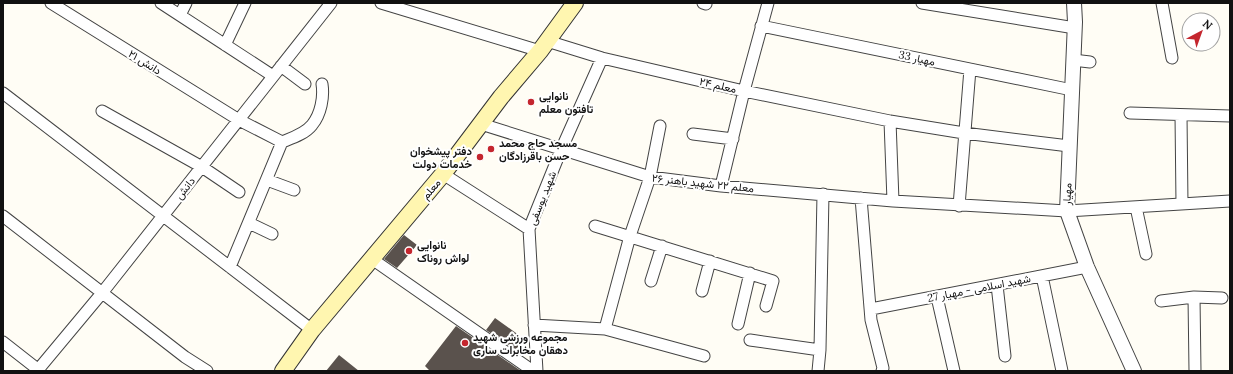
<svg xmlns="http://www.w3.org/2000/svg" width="1233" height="374" font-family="Lora,Vazirmatn,serif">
	<rect width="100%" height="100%" fill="#fffdf5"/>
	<path fill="#5a524d" d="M404 235 417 245 397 268 384 259Z
		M495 318 523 338 516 350 486 330Z
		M456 326 521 371H430L425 366Z
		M339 355 359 371H326Z"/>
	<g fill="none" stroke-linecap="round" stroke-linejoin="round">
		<defs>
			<path id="minor" d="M51 3 239 120 282 142
				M161 3 273 76
				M381 3 540 51
				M703 3 706 4
				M922 3 1075 28
				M1162 3 1172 58
				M180 15 186 3
				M761 26 1072 90
				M547 41 602 58 744 91 890 121 964 133 1069 146
				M225 45 245 3
				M1073 60 1090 62
				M281 66 305 84
				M3 93 312 330
				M102 111 202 167 239 192
				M1130 113 1230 116
				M1181 115 1182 204
				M481 124 650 177 721 186 893 201 890 121
				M693 134 733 139
				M282 142C292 138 305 134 312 125 321 114 324 97 322 84
				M443 174 529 229
				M267 180 294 190
				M721 186 744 91 768 3
				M861 198 871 320 883 368 882 371
				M893 201 1067 211 1230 201
				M959 206 970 69
				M1136 207 1146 254
				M3 216 185 357 207 371
				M249 223 272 234
				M595 226 773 281 766 306
				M372 259 533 371
				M230 267 282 142
				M1042 276 1062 371
				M651 281 662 246
				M997 285 1005 356
				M702 291 710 261
				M937 297 954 371
				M1194 297 1195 371
				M1161 301 1194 297 1222 298
				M871 309 1087 267
				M738 324 750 273
				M534 325 605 329 704 356
				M605 329 630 236 650 177 660 126
				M750 340 820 350
				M3 342 40 371
				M37 371 102 293 331 3
				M537 371 529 229 561 150 602 58
				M818 371 820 350 823 194"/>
			<path id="tertiary" d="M1074 3 1075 22 1067 211 1087 267 1134 371"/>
			<path id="secondary" d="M283 371 312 330 443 174 501 97 540 51 575 3"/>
		</defs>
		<use href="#minor" stroke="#444" stroke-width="13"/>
		<use href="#tertiary" stroke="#444" stroke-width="16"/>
		<use href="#secondary" stroke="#333" stroke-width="18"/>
		<use href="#minor" stroke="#fff" stroke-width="11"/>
		<use href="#tertiary" stroke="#fff" stroke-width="14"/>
		<use href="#secondary" stroke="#fff6b0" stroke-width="16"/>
	</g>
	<g fill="#c4262e" stroke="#fff" stroke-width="1.5">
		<circle cx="531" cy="102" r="4"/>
		<circle cx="491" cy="149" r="4"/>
		<circle cx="480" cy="157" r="4"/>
		<circle cx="409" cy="251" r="4"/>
		<circle cx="465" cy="343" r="4"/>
	</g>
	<g text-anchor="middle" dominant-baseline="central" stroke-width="4" stroke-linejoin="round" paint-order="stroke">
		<g font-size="11" fill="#111" stroke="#fff">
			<text transform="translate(917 58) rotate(12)">مهیار 33</text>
			<text transform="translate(145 62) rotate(32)">دانش ٢١</text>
			<text transform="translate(718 85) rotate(13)">معلم ۲۴</text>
			<text transform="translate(703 183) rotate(6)">معلم ۲۲ شهید باهنر ۲۶</text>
			<text transform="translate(185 188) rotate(-52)">دانش</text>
			<text transform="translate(431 189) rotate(-50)">معلم</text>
			<text transform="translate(1067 194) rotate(-87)">مهیار</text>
			<text transform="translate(542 198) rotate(-68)">شهید یوسفی</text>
			<text transform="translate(979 288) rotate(-11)">شهید اسلامی - مهیار 27</text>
		</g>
		<g font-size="11" font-weight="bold" fill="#111" stroke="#fff" text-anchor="start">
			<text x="539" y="96">نانوایی<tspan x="539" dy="13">تافتون معلم</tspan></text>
			<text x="499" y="143">مسجد حاج محمد<tspan x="499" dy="13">حسن باقرزادگان</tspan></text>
			<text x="472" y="151" text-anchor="end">دفتر پیشخوان<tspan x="472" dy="13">خدمات دولت</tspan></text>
			<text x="417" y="245">نانوایی<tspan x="417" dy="13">لواش روناک</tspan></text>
			<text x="473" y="337">مجموعه ورزشی شهید<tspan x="473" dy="13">دهقان مخابرات ساری</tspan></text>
		</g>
	</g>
	<rect width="1233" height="374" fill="none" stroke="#111111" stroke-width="8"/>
	<g transform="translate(1201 32) rotate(41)"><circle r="19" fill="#ffffff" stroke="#a0a0a0"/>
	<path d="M0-3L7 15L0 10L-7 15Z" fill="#c4262e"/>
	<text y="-6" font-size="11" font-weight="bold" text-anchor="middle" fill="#111111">N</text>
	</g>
</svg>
